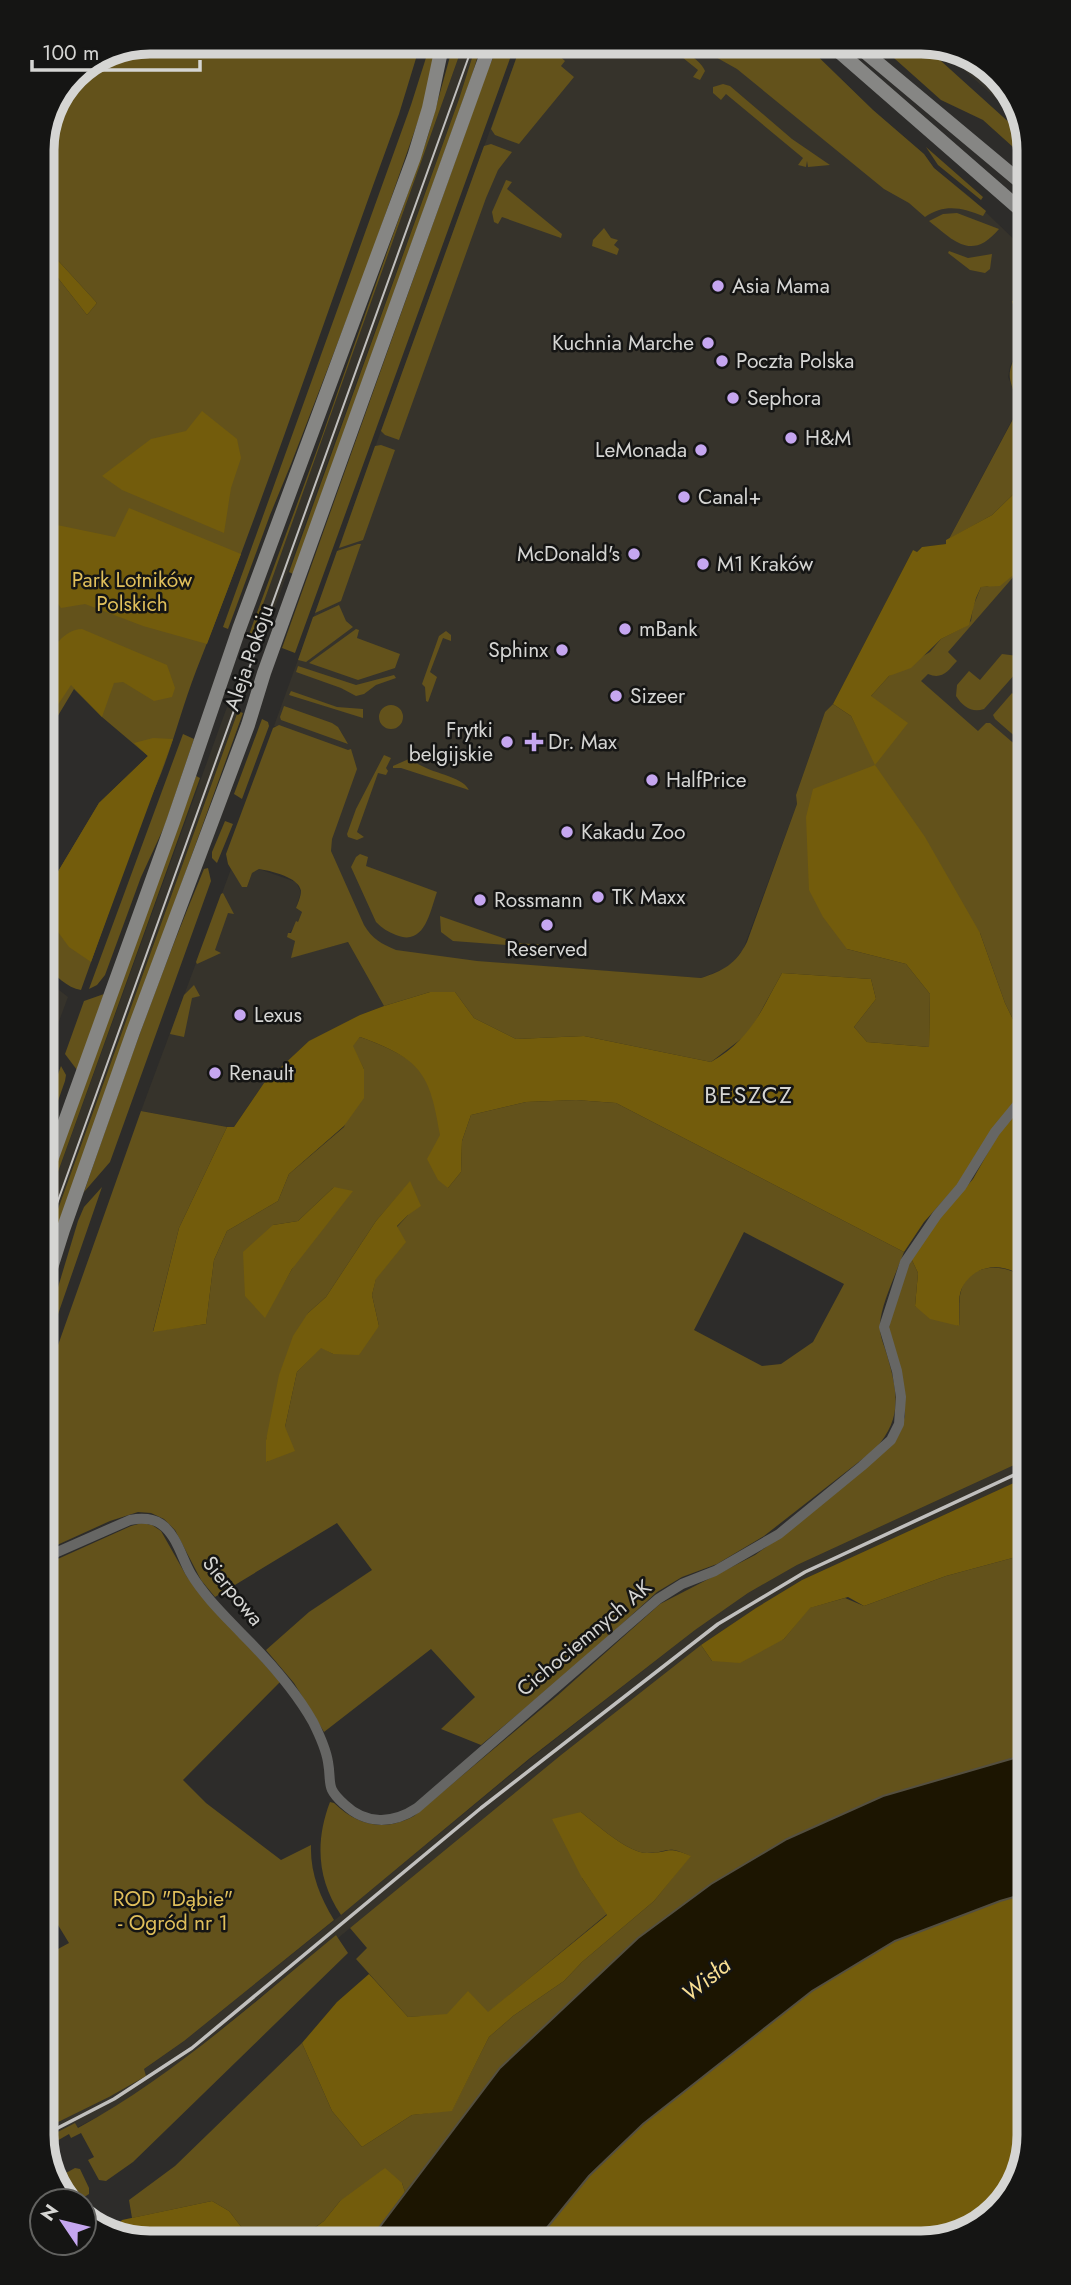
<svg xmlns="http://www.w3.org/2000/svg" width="1071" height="2285" font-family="Jost,sans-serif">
	<rect width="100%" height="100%" fill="#2d2c2a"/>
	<path fill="#36332b" d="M464 42H477L459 99 262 643 251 638Z
		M522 42H803L873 110 924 154 934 168 970 197 1023 248 1024 257 1018 273V340L1022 342 1010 366 1008 377 1020 405 949 539 946 540 947 544 921 547 917 552 913 550 833 704 825 712 796 795 797 804 743 950 729 967 701 978 403 956 360 932 330 850 332 832 351 756 274 726Z
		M959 54 986 64 1023 115V122L955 62Z
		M1024 524 1025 808 871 696Z
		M227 707 238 711 45 1245V1208Z
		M231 869 243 887H247L252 873 259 869 296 882 301 892 296 908 302 912 298 922 287 936 295 941 292 957 348 942 384 1006 360 1015 264 1083 233 1128 141 1111Z
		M45 979 68 997 52 1040 45 1051Z
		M1027 1459V1477L802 1580 756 1608 701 1645 561 1755 338 1938 336 1935 180 2063 111 2110 78 2127 75 2124 48 2137V2127L109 2097 146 2076 143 2070 184 2041 341 1915 530 1759 695 1630 748 1593 797 1565Z"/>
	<path fill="#63521b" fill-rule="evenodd" d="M151 42H421L399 114C331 299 269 487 196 671 179 715 169 762 147 805L81 990C67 988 55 975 45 965L44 895 99 803 148 756 102 717 74 689 44 739 43 259 87 315 97 303 42 243V144L74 74Z
		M431 42H437L424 104 368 264 291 464 270 515 228 629 223 627 411 105Z
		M454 42H464L251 638 248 637 321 439 428 136Z
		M477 42H482L472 75 293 574 289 572 459 99Z
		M500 42H516L295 653 282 648 488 69Z
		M522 42H549L552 49 565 61 561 66 574 77 519 144 495 135 491 129Z
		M651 42C667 42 699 55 705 71L700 80 693 77 698 70 672 49 667 56Z
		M689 42H803L873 110 924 154 934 168 986 211 983 216C963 208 945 203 925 217L909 203 884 189 737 69Z
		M876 42H920L1023 135V156L983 120 941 100Z
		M723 84 730 86 792 139 830 165 808 167 807 161 806 167 798 165 803 158 726 94 721 100 713 93V87Z
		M491 144 512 152 498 170 486 198 399 440 385 435 381 431 484 146Z
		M926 147 983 197 981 200 938 165Z
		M506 180 512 182 507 189 562 234 561 238 502 217 498 224 494 222 492 212Z
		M957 213 999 229C972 261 955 242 929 221L943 214Z
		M604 228 611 238 618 240 614 245 619 249 617 255 592 246 593 240Z
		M949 251 968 258 992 254 990 269 985 273 970 270 948 253Z
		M1024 253V320L1016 315 1012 301 1016 300V268Z
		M1024 335V484L992 515 949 539 1020 406C1006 374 1006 374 1022 343L1018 340Z
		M381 445 395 450 363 540 339 548 375 446Z
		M358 544H361L341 601 315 613 337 551Z
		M1022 571 1024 574V583L1015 575 948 652 957 661C948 671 942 680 928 674L921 681 978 731 986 723H990L1025 753V808L1016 803 1025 872 1026 1046 1005 1003 980 933 847 949 906 964 930 994 929 1047 867 1042 854 1027 876 999 871 979 782 973 749 1033 711 1062 584 1036 516 1039 474 1018 455 992H430L384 1006 348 942 291 958 295 941 287 937 288 933H291L296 921 298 922 302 912 296 908C298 903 301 896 301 891 299 877 271 871 259 869L252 873 247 887H242L228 864 226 854 273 728 279 725 348 750 351 749 357 769 332 839 331 851 364 925C372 939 382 944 396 950L477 961 701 978C723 971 736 964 747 942L797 804 796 795 825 712 833 704 851 716 876 764 871 696 889 676 930 652 941 639 964 627 971 621 973 607 981 587H987L1017 572Z
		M339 605 346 621 353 627 306 662 298 660 313 617Z
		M356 629 359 630 357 638 400 654 395 668 358 680 309 663Z
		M446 631 451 635V641L443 638 430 672 437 677 428 702 426 701 425 687 422 684 439 636Z
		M1002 654 1018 656 1025 663 984 709C972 713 963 707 956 696L957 685 969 671 980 680Z
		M298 666 356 685 394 675 396 678 376 685 364 694 356 696 341 688 296 672Z
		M291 691 337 707 363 709V718L289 695Z
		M1012 693 1025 705V745L995 719 993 715Z
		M379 717a12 12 0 1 1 24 0a12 12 0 1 1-24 0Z
		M284 706 332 723 338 727 348 744 281 720 280 717Z
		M238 711 243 713 45 1262V1245Z
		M262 719 268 722 269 726 242 799 234 794Z
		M183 734 194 739 165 825 141 877 105 975 97 985 89 989Z
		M384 755 391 758 386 768 388 771 386 775 378 773 357 832 364 837 357 840 348 837 347 834 356 809Z
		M411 758C425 774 461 774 469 790L401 768H393V766Z
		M196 776 200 778 45 1208V1196Z
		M225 821 233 824 217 863 212 858V852Z
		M360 854 368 857 366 866 437 892C430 911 425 947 396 935 388 932 382 928 376 922L351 867 356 857Z
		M208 868 211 881 110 1162 84 1192C122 1082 159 976 204 869Z
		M223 893 234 914 228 913 215 950 221 953 197 964 196 962 221 894Z
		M440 916 517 943 575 947 571 950 453 941 441 932Z
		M194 985 200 996 192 998 184 1037 170 1034 184 995Z
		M104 994 77 1070 65 1054 84 1001Z
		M360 1037C377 1043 410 1056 421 1071 439 1094 443 1158 448 1188L461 1172 462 1141 471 1115 526 1102 576 1100 616 1103 904 1252C897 1271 881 1305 880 1324 879 1335 884 1344 887 1355 898 1393 903 1419 874 1450L764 1536 717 1564 682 1577 657 1592 579 1663 481 1745 441 1729 475 1697 431 1649 324 1732 294 1683 266 1650 309 1612 372 1570 337 1523 215 1597 201 1580 175 1530 164 1519 151 1513 138 1512 110 1521 46 1550V1379L141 1111 227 1127 179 1228 153 1331 206 1324 214 1260 227 1231 278 1201 289 1174 344 1127 364 1069 352 1046ZM410 1182 408 1215 397 1227 405 1242 376 1278 372 1295 379 1326 333 1354 321 1347 297 1372 285 1427 267 1462 266 1440 308 1313 326 1297 376 1221ZM334 1187 292 1269 264 1317 273 1225 298 1221ZM744 1232 844 1284 813 1342 781 1364 762 1366 694 1330Z
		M61 1066 66 1075 65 1081 45 1138V1110Z
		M102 1187 46 1349V1327L78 1221 84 1207Z
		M911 1258 918 1273 915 1306 959 1326C960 1315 958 1301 961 1291 969 1261 1008 1263 1027 1280V1459L797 1565 748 1593 695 1630 530 1758 341 1915C317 1880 315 1841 330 1802L334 1803C358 1826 384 1832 414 1816L558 1695 660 1604 755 1555 776 1540 901 1430 905 1416V1395L889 1329 890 1317Z
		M142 1523 152 1525 161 1531 187 1577 280 1682 183 1780 206 1803 281 1860 311 1845C310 1873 320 1897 334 1920L184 2041 144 2069 146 2076 109 2097 48 2127 47 1955 69 1943 47 1907 46 1577 56 1573 51 1562 131 1526Z
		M1027 1554 1028 1754 883 1796 787 1839 638 1938 500 2068 452 2133 405 2192 402 2183 340 2201 324 2221 294 2242H253L229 2211 212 2201 132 2218 129 2200 175 2166 302 2043 332 2111 362 2147 412 2115 452 2110 489 2037 513 2016 564 1981 582 1962 654 1901 690 1856C665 1844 670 1853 647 1853 628 1853 596 1824 581 1812L582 1878 607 1914 488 2013 408 2017 356 1959 367 1948 350 1928 561 1755 701 1645 712 1661 784 1639 809 1608 845 1598 864 1606 946 1576Z
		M336 1935 348 1953 133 2162 106 2181 99 2180 88 2160 94 2157 81 2133 71 2138 69 2134 48 2146V2137L75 2123 78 2128C173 2076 253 2003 336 1935Z
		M75 2168 80 2169 89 2188V2194L78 2201H70L55 2179Z"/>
	<path fill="#735c0c" d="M42 243 97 303 87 315 43 259Z
		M202 411 237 439 241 458 231 488 224 533 122 490 102 476 151 439 186 431Z
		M1024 484V524L1018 533 1024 548V574L1017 572 1000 586 981 587 976 598 969 625 941 639 911 668 889 676 871 696 908 723 875 765 925 837 980 933 1005 1003 1026 1046V1089L991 1131 958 1184 924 1222 904 1252 616 1103 576 1100 526 1102 471 1115 462 1141 461 1172 448 1188 438 1180 427 1159 440 1135C430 1073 421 1059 360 1037L353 1046 364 1069V1098L344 1126 289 1174 278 1201 227 1231 214 1260 206 1324 153 1332 179 1228 227 1127H234L264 1083 309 1041 360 1015 384 1006 430 992H455L474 1018 516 1039 584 1036 711 1062C752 1038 760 1012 782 973L871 979 876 999 854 1027 867 1042 929 1047 930 994 906 964 847 949 823 917 809 890 806 817 813 789 875 765 851 716 833 704 913 550 917 552 922 547 946 544V540L992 515Z
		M129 508 241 554 207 644 143 626 85 604 61 608C57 602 50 595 49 589 45 567 74 551 43 532V519L57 525 115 537Z
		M82 629 167 665 175 688 172 697 154 701 123 682 114 683 102 717 71 685 44 726C44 713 40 676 45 665 51 649 64 629 82 629Z
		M153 738 173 739 91 962 69 947 44 913V895L99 803 148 756 134 743Z
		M1026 1100 1027 1280C1007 1262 975 1262 962 1288 957 1298 960 1315 959 1326L930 1319 915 1306 918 1273 911 1258 920 1241 973 1179 999 1133Z
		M410 1181 421 1206 408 1215 397 1226 406 1242 376 1279 372 1295 379 1326 359 1355 333 1354 321 1348 297 1372 285 1427 295 1451 266 1462V1440L279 1375 293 1336 308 1313 326 1297 376 1221Z
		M334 1187 353 1191 292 1269 265 1318 245 1296 243 1252 273 1225 298 1221Z
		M1027 1477V1554L946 1576 864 1606 848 1597 810 1608 784 1639 740 1663 712 1661 701 1645 756 1608 802 1580Z
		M581 1812C596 1824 628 1853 647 1853 670 1853 666 1845 691 1856L654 1901 582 1962 564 1981 513 2016 489 2037 452 2111 412 2115 362 2147 332 2111 302 2043 337 2002 369 1974 408 2017 447 2014 468 1991 488 2012 607 1915 582 1878 552 1819Z
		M1028 1893 1029 2135 1007 2200 956 2237 537 2240 589 2176 643 2124 812 1991 895 1941 1000 1901Z
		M385 2168 402 2183 405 2192 369 2241 295 2242 324 2221 340 2201Z
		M212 2201 229 2211 253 2242 143 2243 117 2233 118 2225 122 2220Z"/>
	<path fill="#1c1501" stroke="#544f40" stroke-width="2" d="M1028 1754V1893L1000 1901 895 1941 812 1991 643 2124 589 2176 537 2240 369 2241 500 2068 638 1938 711 1884 787 1839 883 1796Z"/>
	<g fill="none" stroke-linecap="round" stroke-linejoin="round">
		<path stroke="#666664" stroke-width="10" d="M46 1557 130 1520C141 1518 152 1518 161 1524 177 1535 182 1559 191 1574 205 1597 225 1616 243 1635 269 1661 295 1690 313 1722 319 1734 326 1749 328 1762 332 1784 325 1787 344 1804 366 1825 393 1824 417 1808L658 1599 682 1584 715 1571 779 1534 862 1466 891 1440 899 1424 901 1397 897 1371 884 1327 905 1262 937 1215 961 1187 995 1132 1026 1094"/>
		<path stroke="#868684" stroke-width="14" d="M828 42 1023 212
			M853 42 1023 184
			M45 1177 173 822 239 629 414 157 429 108 443 42
			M45 1287 63 1230 133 1032 248 725 264 673 491 42"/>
		<path stroke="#c0bfbd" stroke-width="2" d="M45 1237 474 42"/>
		<path stroke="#c0bfbd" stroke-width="3.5" d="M48 2133 114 2099 192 2048 481 1808 718 1624 805 1572 1027 1469"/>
	</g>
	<g fill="#c5a6f0" stroke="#151514" stroke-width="2.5">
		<circle cx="718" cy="286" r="7"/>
		<circle cx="708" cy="343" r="7"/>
		<circle cx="722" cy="361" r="7"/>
		<circle cx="733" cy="398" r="7"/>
		<circle cx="791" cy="438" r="7"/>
		<circle cx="701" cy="450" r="7"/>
		<circle cx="684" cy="497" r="7"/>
		<circle cx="634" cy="554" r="7"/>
		<circle cx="703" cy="564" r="7"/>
		<circle cx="625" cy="629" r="7"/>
		<circle cx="562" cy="650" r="7"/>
		<circle cx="616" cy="696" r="7"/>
		<circle cx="507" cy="742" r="7"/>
		<path d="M530.5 731.5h7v7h7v7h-7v7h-7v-7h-7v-7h7z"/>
		<circle cx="652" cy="780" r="7"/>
		<circle cx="567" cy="832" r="7"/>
		<circle cx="598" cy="897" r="7"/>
		<circle cx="480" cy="900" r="7"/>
		<circle cx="547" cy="925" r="7"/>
		<circle cx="240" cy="1015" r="7"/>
		<circle cx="215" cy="1073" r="7"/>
	</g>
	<g text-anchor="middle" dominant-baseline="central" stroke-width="5" stroke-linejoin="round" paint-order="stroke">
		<g font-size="21" fill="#d5d5d3" stroke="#151514" text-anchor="start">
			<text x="732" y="286">Asia Mama</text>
			<text x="694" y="343" text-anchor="end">Kuchnia Marche</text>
			<text x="736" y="361">Poczta Polska</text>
			<text x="747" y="398">Sephora</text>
			<text x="805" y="438">H&amp;M</text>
			<text x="687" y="450" text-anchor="end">LeMonada</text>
			<text x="698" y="497">Canal+</text>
			<text x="620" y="554" text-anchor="end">McDonald's</text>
			<text x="717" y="564">M1 Kraków</text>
			<text x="639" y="629">mBank</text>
			<text x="548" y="650" text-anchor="end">Sphinx</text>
			<text x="630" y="696">Sizeer</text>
			<text x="493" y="730" text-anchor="end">Frytki<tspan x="493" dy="24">belgijskie</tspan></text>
			<text x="548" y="742">Dr. Max</text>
			<text x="666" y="780">HalfPrice</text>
			<text x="581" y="832">Kakadu Zoo</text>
			<text x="612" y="897">TK Maxx</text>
			<text x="494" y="900">Rossmann</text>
			<text x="547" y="949" text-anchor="middle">Reserved</text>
			<text x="254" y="1015">Lexus</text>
			<text x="229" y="1073">Renault</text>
		</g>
		<g font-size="21" fill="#e0bf5b" stroke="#151514">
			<text x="132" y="580">Park Lotników<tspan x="132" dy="24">Polskich</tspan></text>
			<text x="173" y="1899">ROD "Dąbie"<tspan x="173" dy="24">- Ogród nr 1</tspan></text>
		</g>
		<g font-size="21" fill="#d5d5d3" stroke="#151514">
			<text transform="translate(249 658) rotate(-71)">Aleja Pokoju</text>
			<text transform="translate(233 1591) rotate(51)">Sierpowa</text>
			<text transform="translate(584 1638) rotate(-40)">Cichociemnych AK</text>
		</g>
		<g font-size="23" letter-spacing="2" fill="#d5d5d3" stroke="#151514">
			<text x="749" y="1095">BESZCZ</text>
		</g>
		<g font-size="23" font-style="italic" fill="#f9df93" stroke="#151514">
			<text transform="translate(706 1979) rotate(-39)">Wisła</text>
		</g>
	</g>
	<path d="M0 0H1071V2285H0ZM150 54H921A96 96 0 0 1 1017 150V2135A96 96 0 0 1 921 2231H150A96 96 0 0 1 54 2135V150A96 96 0 0 1 150 54Z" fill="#151514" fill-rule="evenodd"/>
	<path fill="none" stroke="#d5d5d3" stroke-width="9" d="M150 54H921A96 96 0 0 1 1017 150V2135A96 96 0 0 1 921 2231H150A96 96 0 0 1 54 2135V150A96 96 0 0 1 150 54Z"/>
	<g transform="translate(63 2222) rotate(305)"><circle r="33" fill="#151514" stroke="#626260" stroke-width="2"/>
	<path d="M0-5L12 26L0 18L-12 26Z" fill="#c5a6f0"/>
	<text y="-10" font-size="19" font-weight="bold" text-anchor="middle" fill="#d5d5d3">N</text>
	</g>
	<path d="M32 60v10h168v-10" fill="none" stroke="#d5d5d3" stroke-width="3.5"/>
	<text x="42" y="60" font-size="21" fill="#d5d5d3" stroke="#151514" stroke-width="5" paint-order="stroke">100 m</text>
</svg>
